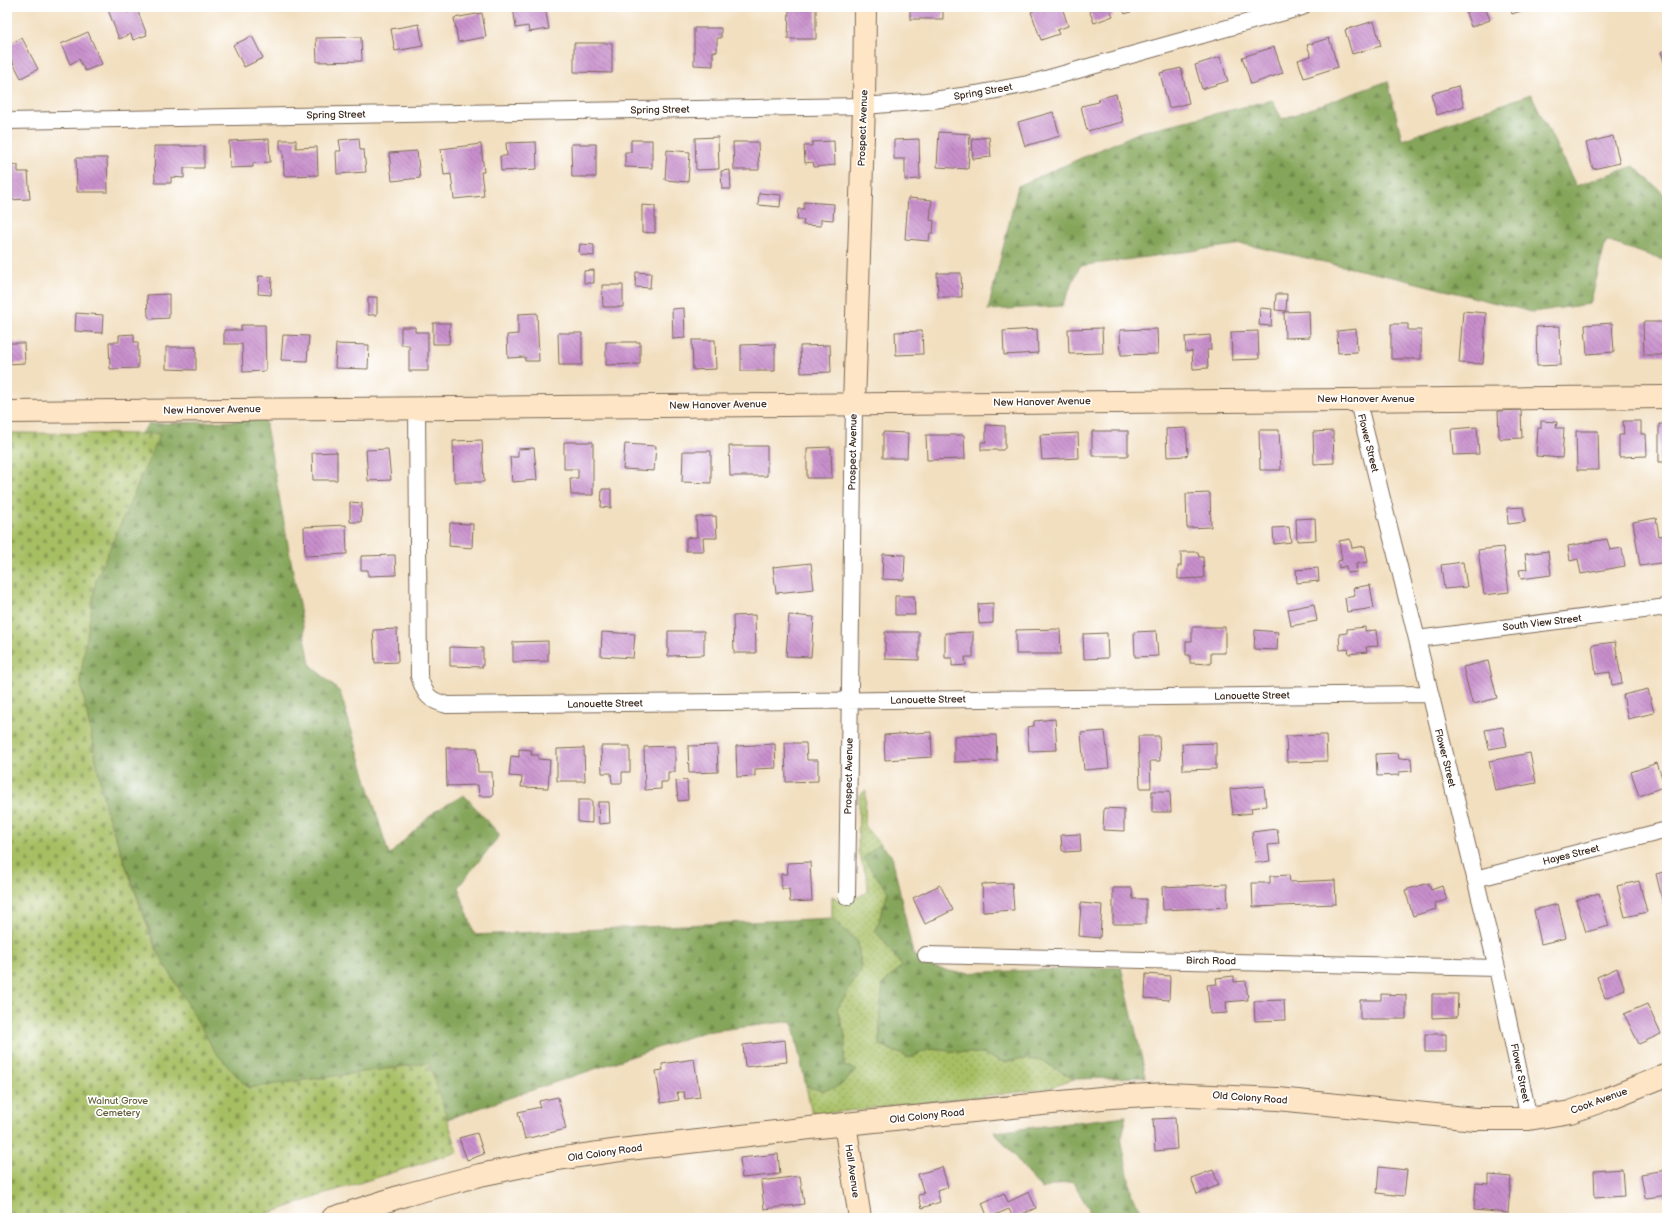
<svg xmlns="http://www.w3.org/2000/svg" width="1674" height="1225" font-family="'Balsamiq Sans',sans-serif">
	<defs>
		<pattern id="grass-dots" width="8" height="8" patternUnits="userSpaceOnUse"><rect width="8" height="8" fill="#a7bf64"/><path d="M2 2h.1M6 6h.1" fill="none" stroke="#899b52" stroke-width="1.8" stroke-linecap="round"/></pattern>
		<pattern id="forest-firs" width="22" height="20" patternUnits="userSpaceOnUse"><rect width="22" height="20" fill="#85a65a"/><path d="M5 1l3.5 6h-7zM16 11l3.5 6h-7z" fill="#6e874a"/></pattern>
		<pattern id="cemetery-stones" width="16" height="16" patternUnits="userSpaceOnUse"><rect width="16" height="16" fill="#a7bf64"/><path d="M2 7V4a2 2 0 0 1 4 0v3zM10 15v-3a2 2 0 0 1 4 0v3z" fill="#899b52"/></pattern>
		<pattern id="building-back-hatch" width="6" height="6" patternUnits="userSpaceOnUse"><rect width="6" height="6" fill="#c88fcc"/><path d="M-1 5l2 2M0 0l6 6M5-1l2 2" fill="none" stroke="#a475a5"/></pattern>
	</defs>
	<rect width="100%" height="100%" fill="#fff"/>
	<filter id="ink" filterUnits="userSpaceOnUse"><feTurbulence type="fractalNoise" baseFrequency=".025" numOctaves="2"/><feDisplacementMap in="SourceGraphic" scale="8" xChannelSelector="R" yChannelSelector="G"/><feConvolveMatrix kernelMatrix="1 2 1 2 8 2 1 2 1" color-interpolation-filters="sRGB"/></filter>
	<filter id="wash" filterUnits="userSpaceOnUse"><feTurbulence type="fractalNoise" baseFrequency=".012" numOctaves="4" result="noise"/><feDisplacementMap in="SourceGraphic" scale="16" xChannelSelector="R" yChannelSelector="G"/><feGaussianBlur stdDeviation="0.9" result="paint"/><feColorMatrix in="noise" values="0 0 0 0 0 0 0 0 0 0 0 0 0 0 0 0 0 1.4 0 .05"/><feComposite in="paint" operator="in"/></filter>
	<g filter="url(#wash)">
		<rect width="100%" height="100%" fill="#f2dfc0"/>
		<path fill="url(#grass-dots)" stroke="#717441" d="M866 790 865 827 880 844 864 858 888 892 876 931 902 966 883 984 880 1014V1045L910 1058 929 1049 983 1054 1004 1062 1019 1059 1041 1060 1074 1079 1047 1089 812 1115 806 1086 823 1091 856 1070 844 1066 845 1035 837 1009 861 970 858 942 832 918V896L845 903 868 892 867 877 858 852 859 796Z"/>
		<path fill="url(#forest-firs)" stroke="#60683c" d="M1388 81 1402 140 1531 94 1576 186 1634 166 1667 197V261L1606 241 1590 304 1532 312 1401 279 1243 244 1080 266 1062 306 988 310 1018 186 1140 132 1272 100 1282 119Z
			M265 420 310 664 340 692 389 855 434 812 464 795 500 835 458 887 475 935 832 918 858 942 861 970 837 1009 845 1035 844 1066 857 1070 841 1085 823 1091 806 1086 792 1021 704 1032 447 1119 429 1063 248 1088 215 1052 158 952 106 811 80 679 96 580 159 434H140L149 424Z
			M880 844 892 856 913 954 932 967 958 973 1121 967 1146 1077 1074 1079 1041 1060 1019 1059 1004 1062 983 1054 929 1049 910 1058 880 1045V1014L883 984 902 966 876 931 888 892 863 858Z
			M1126 1116 1121 1137 1132 1196 1147 1218H1089V1209L1072 1181 1041 1189 995 1132Z"/>
		<path fill="url(#cemetery-stones)" stroke="#717441" d="M7 433 160 434 96 580 80 679 106 811 155 947 215 1052 248 1088 429 1063 458 1152 340 1189 255 1218H7Z"/>
		<g id="blocks">
			<path fill="url(#building-back-hatch)" d="M107 7H125L128 13 137 9 147 35 133 40 131 34 119 39Z
				M513 7H545L549 29 529 32 528 26 516 28Z
				M789 7H816V39H788Z
				M910 7H943V19H910Z
				M1043 7H1062L1068 26 1057 30 1059 34 1041 40 1031 12Z
				M1088 7H1109L1113 16 1094 23Z
				M1122 7H1144L1125 14Z
				M1464 7H1485L1490 20 1471 27Z
				M1510 7H1532L1512 14Z
				M482 13 486 37 458 42 454 18Z
				M1374 21 1381 46 1352 54 1345 30Z
				M419 24 423 46 395 51 391 29Z
				M694 28H721V38H717V52L713 51V66L694 65Z
				M88 32 102 64 85 71 79 59 70 64 61 44Z
				M252 36 263 58 244 67 233 45Z
				M361 37 362 61 317 62 316 38Z
				M22 38 38 69 21 78 7 51V45Z
				M1329 38 1338 67 1304 78 1298 60 1311 56 1307 45Z
				M574 43H612V73L574 72Z
				M1274 47 1283 73 1251 84 1242 57Z
				M1667 50V71L1661 52Z
				M1220 57 1228 81 1202 89 1195 65Z
				M1181 68 1189 103 1169 108 1160 73Z
				M1458 86 1464 106 1437 115 1431 94Z
				M1116 94 1123 122 1087 131 1081 106 1099 102 1098 99Z
				M1053 112 1060 136 1025 146 1018 122Z
				M939 132 970 134 968 169 937 167Z
				M1613 136 1620 163 1593 169 1586 143Z
				M718 137 719 169 698 170 696 169 695 138Z
				M989 137 991 157 973 159 972 139Z
				M359 138 360 150H364L366 172 337 174 336 151H341L339 140Z
				M269 139 270 162 253 163V167L230 168 229 141Z
				M919 139 920 179 905 180V159H894V140Z
				M280 140H296V148L317 147 318 175 286 176 284 174 283 150H280Z
				M631 140H652V168L625 167V152H631Z
				M834 141 835 165 814 167 813 162 805 163 804 146H812V142Z
				M536 142 537 169 501 171 500 156H507L506 143Z
				M733 142H758L759 170H734Z
				M481 144 484 172H481L484 196 454 199 451 174 444 175 441 149Z
				M571 144H596V177H572Z
				M154 146H204V168H184V178L171 177V183H155Z
				M667 150 690 152 688 182 665 180Z
				M417 151 420 178 392 181 389 153Z
				M76 158H107L108 192H77Z
				M18 165V172H28L30 199 7 200V166Z
				M730 170 731 189H722L721 171Z
				M759 193 781 195 780 207 758 205Z
				M908 198 932 200 930 220 934 221 933 233H930L929 241 905 239Z
				M804 202 834 204 833 220 821 219V226L803 225 804 220H797L798 209H804Z
				M642 205 655 206V233L642 232Z
				M580 244 594 245V256L582 255 579 253Z
				M594 270V283H584V271Z
				M636 272 651 273 650 288 635 287Z
				M937 273H961L962 297H938Z
				M259 276 272 277 271 295 258 294Z
				M602 285H623V307H603Z
				M169 294V318L151 319 148 316 147 295Z
				M1276 294H1287L1286 311 1275 310Z
				M368 297H377V315H368Z
				M684 308 685 338 673 339 672 309Z
				M1260 308 1272 309 1271 326 1259 325Z
				M1309 311 1310 337 1285 338 1284 312Z
				M1463 311 1486 313 1483 364 1459 363Z
				M76 313 103 315 102 333 75 331Z
				M537 313 539 361H525V357L508 358 507 335 518 334V314Z
				M1643 322H1667V355H1644Z
				M433 323H450L449 344H433Z
				M1612 323 1614 352 1587 354 1585 325Z
				M1391 324H1408V330H1421V359H1391Z
				M241 325H265L266 371 243 372 242 344H224V330H241Z
				M1560 326 1561 365 1537 366 1536 327Z
				M401 327H415V332H428V371H409V345H401Z
				M1102 328 1103 353 1069 354 1068 329Z
				M1037 329 1038 353 1004 355 1003 331Z
				M1157 329 1158 354 1121 355 1120 330Z
				M1356 329 1357 352 1338 353 1337 331Z
				M922 331 923 354 896 355 895 332Z
				M1258 331 1259 359 1232 360 1231 332Z
				M558 333H582V365H559Z
				M134 334V342H138V368L110 369 109 342H119V335Z
				M283 335 309 336 307 361 281 360Z
				M1210 335 1211 350H1207L1208 368 1193 369 1192 351 1186 352 1185 337Z
				M692 340H715L716 369 693 370Z
				M606 342H640V364L606 365Z
				M7 343H24L25 363 7 364Z
				M336 344 369 345 368 369 335 368Z
				M775 344V371H741V345Z
				M830 345 831 372 801 373 800 346Z
				M166 347H196V370L166 369Z
				M1521 410 1522 438 1501 439 1499 436 1498 411Z
				M1541 421 1557 422 1556 428H1564L1562 458 1536 456 1538 428H1541Z
				M1623 421H1641V434H1646L1647 456 1619 457V435H1624Z
				M1659 424H1667V462H1659Z
				M986 425 1005 426V448L1003 450H981V442H986Z
				M1477 427 1479 454 1453 455 1451 429Z
				M1186 428 1188 454 1186 456 1167 457 1166 429Z
				M1259 430H1279L1281 470H1260Z
				M1092 431H1128V456H1092Z
				M1333 431 1334 463 1314 464 1313 432Z
				M1576 431H1598L1599 470H1577Z
				M883 432 908 433 907 458H883Z
				M1078 433 1079 458 1042 460 1040 435Z
				M926 435H964L965 459 927 460Z
				M482 440 484 482H455L454 480 453 441Z
				M564 442H593V495H571L570 478H578V469H564Z
				M625 444 656 446 654 471 623 469Z
				M729 446H767V476H730Z
				M831 447 832 478H807V448Z
				M534 448 537 480 512 482 510 457H518V449Z
				M388 449 391 480 368 481 366 450Z
				M683 451H711V483L682 482Z
				M337 452V480H313L312 453Z
				M602 489H611V508L601 507Z
				M1210 493 1211 527 1187 528 1186 494Z
				M350 502 362 503 361 522H350Z
				M1523 507 1525 522 1508 524 1507 508Z
				M716 516 717 538H703L704 551H686V538L697 537 696 517Z
				M1315 518 1316 540 1297 541 1296 519Z
				M1656 518 1659 536 1667 535V562L1640 566 1633 522Z
				M450 523 473 524 472 548 449 546Z
				M346 525 347 554 305 556 304 527Z
				M1289 527 1291 542 1274 544 1273 528Z
				M1350 539 1352 548 1365 546 1368 562 1356 564 1357 572 1347 573 1346 566 1339 568 1338 561 1342 560 1339 541Z
				M1607 539 1610 550 1622 548 1625 566 1581 574 1578 559 1570 561 1568 546Z
				M1503 547 1509 592 1484 595 1478 550Z
				M1548 551 1551 575 1521 579 1519 570 1527 569 1525 554Z
				M1181 552H1198L1199 557H1203L1204 578 1178 579V566H1181Z
				M883 554 905 555 904 580 882 579Z
				M395 555 396 575 368 576V570H361V556Z
				M1463 562 1467 587 1444 589 1441 565Z
				M811 563 814 589 776 593 773 567Z
				M1318 568 1319 581 1297 583 1296 570Z
				M1370 585 1374 608 1347 612 1345 598 1355 596 1353 588Z
				M895 596H914L915 615H895Z
				M993 603V623L979 624 978 604Z
				M1314 604 1317 621 1291 626 1288 609Z
				M755 615 756 653H734L733 616Z
				M789 615 814 617 811 657 786 656Z
				M1192 627H1225V653H1211V664L1190 663V655H1186V641H1192Z
				M1365 627V631L1376 630 1378 646 1366 647 1367 652 1349 654 1348 649 1340 650 1339 634 1347 633V629Z
				M397 629 398 662 375 663 373 630Z
				M1060 629 1061 654H1016V630Z
				M1255 630 1278 632 1277 650 1254 649Z
				M668 631H704V655L668 656Z
				M1156 631 1158 656 1135 657 1134 632Z
				M602 632 635 634 633 658 601 656Z
				M885 632H919V660L885 659Z
				M973 632V657H965L966 665 952 666V658H945V633Z
				M1107 633 1108 658 1084 659 1083 634Z
				M548 641V661L513 662V642Z
				M1615 642 1622 683 1612 685 1610 672 1596 674 1592 645Z
				M450 647 483 648V667L450 666Z
				M1488 661 1497 698 1474 704 1472 703 1463 667Z
				M1648 689 1654 713 1628 719 1623 695Z
				M1055 719 1057 750 1029 751 1027 727 1034 726V721Z
				M1503 727 1507 746 1489 749 1485 730Z
				M1105 731 1109 768 1084 770 1081 733Z
				M931 732 932 757 885 760 884 735Z
				M996 735 997 761 954 762V736Z
				M1326 735 1327 761 1287 762 1286 736Z
				M1138 736H1159L1160 761H1150L1151 788H1141L1140 786Z
				M785 743H806L807 760H818V781L786 782Z
				M1216 743V769L1183 770 1182 744Z
				M775 744 776 768 755 769V776L737 777 736 746Z
				M717 745 718 772 689 773 688 746Z
				M601 746H630V772H622V783H612L611 773H602Z
				M675 746V772H668V782H661V789L645 790 644 747Z
				M446 748H477L478 772H492L493 796H479L478 785 447 786Z
				M584 748 585 781H557V749Z
				M519 749 532 750 531 755H538V759L550 760 548 788 521 787 522 777 509 776 511 756 519 757Z
				M1398 753 1399 759 1411 758 1412 771 1399 772 1400 775 1377 776 1376 754Z
				M1530 753 1536 783 1495 791 1489 761Z
				M1657 763 1665 786 1639 796 1631 772Z
				M687 780 688 800 678 801 676 781Z
				M1264 786 1266 806 1251 808 1252 813 1233 815 1230 789Z
				M1152 791H1170L1171 812H1152Z
				M578 800H592V823L578 822Z
				M598 802H609L610 823 599 824Z
				M1104 808 1124 809V831L1103 830Z
				M1277 829 1279 844 1268 845 1270 861 1256 863 1252 832Z
				M1080 834 1081 851 1065 852 1062 850 1061 835Z
				M810 862 812 901 790 902 789 889H782L781 874H788L787 863Z
				M1667 871V906L1664 907 1656 874Z
				M1289 875 1290 882 1335 880 1336 904 1253 907 1252 883H1270V876Z
				M1639 881 1647 912 1625 917 1617 886Z
				M1012 883 1014 910 983 912 982 884Z
				M1429 883 1431 890 1442 886 1447 900 1435 903 1436 909 1413 916 1405 890Z
				M1227 884 1228 907 1163 910 1162 887Z
				M940 885 953 910 925 924 913 898Z
				M1113 888H1132L1133 899H1146V924H1113Z
				M1599 893 1609 926 1586 932 1576 900Z
				M1081 903 1102 905 1100 938 1079 936Z
				M1558 904 1566 938 1541 944 1534 910Z
				M1617 968 1625 989 1605 998 1597 977Z
				M1146 974 1170 976 1169 1000 1145 998Z
				M1234 976V982L1246 981 1248 1000 1226 1002 1227 1013 1210 1014 1207 985 1217 984 1216 978Z
				M1381 994 1406 995V1019H1360V1000H1381Z
				M1432 994H1458L1457 1017 1432 1018Z
				M1284 1000 1285 1020 1255 1021 1254 1001Z
				M1647 1004 1661 1034 1639 1044 1624 1014Z
				M1425 1034H1446V1052H1425Z
				M785 1040 787 1062 745 1067 743 1045Z
				M694 1059 700 1097 685 1099 684 1092H677L679 1100 661 1103 656 1071 663 1070 662 1064Z
				M558 1097 566 1129 525 1139 518 1112 540 1107 539 1101Z
				M1175 1118 1177 1149 1155 1151 1153 1119Z
				M477 1133 484 1154 467 1160 459 1138Z
				M778 1154 780 1174 742 1178 740 1158Z
				M942 1167 948 1187 937 1190 940 1202 922 1208 918 1195 924 1194 918 1174Z
				M1379 1167 1407 1170 1404 1196 1377 1193Z
				M1622 1169 1624 1196 1595 1198 1594 1171Z
				M1213 1170 1219 1185 1197 1194 1191 1178Z
				M1667 1170V1195L1647 1198 1645 1197 1641 1174Z
				M1489 1175 1511 1177 1508 1213 1474 1210 1476 1183 1489 1184Z
				M800 1176 804 1204 764 1209 761 1181Z
				M1029 1192 1036 1208 1013 1218 1009 1209 988 1218 982 1203 1004 1193 1008 1202Z"/>
		</g>
	</g>
	<g filter="url(#ink)">
		<use href="#blocks" fill-opacity="0" stroke="#7b6957" stroke-width="1"/>
		<g fill="none" stroke-linecap="round" stroke-linejoin="round">
			<defs>
				<path id="street" d="M7 121 864 106 926 101 976 94 1028 84 1302 7
					M1357 398 1417 639 1497 968 1529 1119
					M417 408 419 676C425 695 428 700 447 705L1430 694
					M1417 639 1667 607
					M1475 879 1667 830
					M847 897 854 404
					M926 955 1497 968"/>
				<path id="secondary" d="M854 404 864 106 865 7
					M7 412 1667 397
					M845 1124 860 1218
					M333 1218 405 1195 480 1175 557 1159 620 1150 845 1124 1111 1097 1168 1094 1278 1099 1475 1119H1529L1570 1112 1607 1099 1667 1075"/>
			</defs>
			<use href="#street" stroke="#7b6957" stroke-width="18"/>
			<use href="#secondary" stroke="#7b6957" stroke-width="24"/>
			<use href="#street" stroke="#fff" stroke-width="16"/>
			<use href="#secondary" stroke="#fde5c5" stroke-width="22"/>
		</g>
	</g>
	<g text-anchor="middle" dominant-baseline="central" stroke-width="3.5" stroke-linejoin="round" paint-order="stroke">
		<g font-size="10" fill="#3b2a1e" stroke="#fff">
			<text transform="translate(983 92) rotate(-10)">Spring Street</text>
			<text transform="translate(660 110) rotate(-1)">Spring Street</text>
			<text transform="translate(336 115) rotate(-1)">Spring Street</text>
			<text transform="translate(863 128) rotate(-88)">Prospect Avenue</text>
			<text x="1366" y="399">New Hanover Avenue</text>
			<text transform="translate(1042 402) rotate(-1)">New Hanover Avenue</text>
			<text transform="translate(718 405) rotate(-1)">New Hanover Avenue</text>
			<text transform="translate(212 410) rotate(-1)">New Hanover Avenue</text>
			<text transform="translate(1368 443) rotate(76)">Flower Street</text>
			<text transform="translate(853 452) rotate(-89)">Prospect Avenue</text>
			<text transform="translate(1542 623) rotate(-7)">South View Street</text>
			<text transform="translate(1252 696) rotate(-1)">Lanouette Street</text>
			<text transform="translate(928 700) rotate(-1)">Lanouette Street</text>
			<text transform="translate(605 704) rotate(-1)">Lanouette Street</text>
			<text transform="translate(1445 758) rotate(76)">Flower Street</text>
			<text transform="translate(849 776) rotate(-89)">Prospect Avenue</text>
			<text transform="translate(1571 855) rotate(-14)">Hayes Street</text>
			<text transform="translate(1211 961) rotate(1)">Birch Road</text>
			<text transform="translate(1520 1073) rotate(78)">Flower Street</text>
			<text transform="translate(1250 1098) rotate(4)">Old Colony Road</text>
			<text transform="translate(1599 1101) rotate(-20)">Cook Avenue</text>
			<text transform="translate(927 1116) rotate(-6)">Old Colony Road</text>
			<text transform="translate(605 1153) rotate(-8)">Old Colony Road</text>
			<text transform="translate(852 1171) rotate(82)">Hall Avenue</text>
		</g>
		<g font-size="10" fill="#615e36" stroke="#fff">
			<text x="118" y="1101">Walnut Grove<tspan x="118" dy="12">Cemetery</tspan></text>
		</g>
	</g>
	<rect width="1674" height="1225" fill="none" stroke="#fff" stroke-width="24"/>
</svg>
